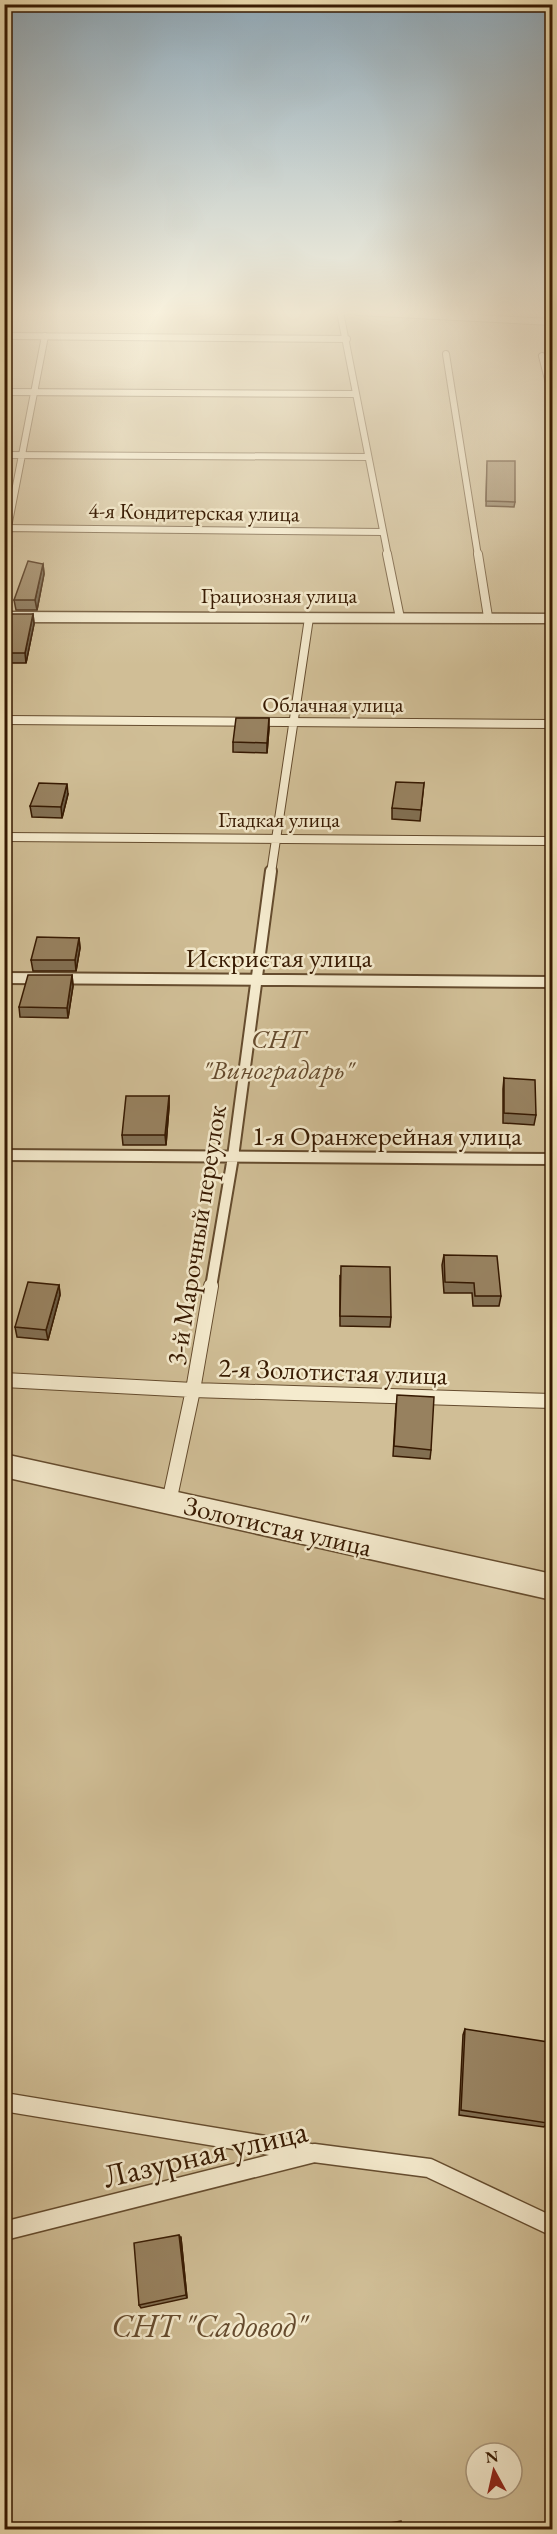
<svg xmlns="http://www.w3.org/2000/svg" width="557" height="2534" font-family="'EB Garamond',serif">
	<rect width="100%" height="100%" fill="#efe0b4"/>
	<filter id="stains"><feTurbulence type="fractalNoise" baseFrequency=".00333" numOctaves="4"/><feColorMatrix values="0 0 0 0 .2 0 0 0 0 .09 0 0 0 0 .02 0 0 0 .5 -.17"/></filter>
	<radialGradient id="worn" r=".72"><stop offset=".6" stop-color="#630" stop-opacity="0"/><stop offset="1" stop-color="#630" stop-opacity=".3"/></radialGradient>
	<path fill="#d0be96" stroke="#846c4c" stroke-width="1.5" fill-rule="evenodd" d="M4 312H552V2529H5ZM476 2453H512V2489H476Z"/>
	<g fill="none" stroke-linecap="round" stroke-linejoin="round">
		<defs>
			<path id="service-far4" d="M340 312 388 556
				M358 312 552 322
				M4 336 347 339
				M446 354 478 556
				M542 356 552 395
				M4 392 355 394
				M4 455 368 457
				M4 528 383 532
				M4 548 45 336"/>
			<path id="service-far3" d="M387 554 400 618
				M478 554 488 617
				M4 720 552 724
				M4 837 552 841
				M271 873 309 618"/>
			<path id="service-far2" d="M4 978 552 982
				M4 1155 552 1159
				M211 1287 233 1157 271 871"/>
			<path id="service-far1" d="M4 1380 193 1390 552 1401
				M169 1502 193 1390 211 1286"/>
			<path id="service" d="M4 2102 307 2152
				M4 2231 314 2153 429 2168 552 2226"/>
			<path id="minor" d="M4 612 552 614V623L4 622Z
				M4 1454 552 1574V1600L4 1477Z"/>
		</defs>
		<use href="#service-far4" stroke="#654c2e" stroke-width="8"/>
		<use href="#service-far3" stroke="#654c2e" stroke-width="10"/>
		<use href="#service-far2" stroke="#654c2e" stroke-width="14"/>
		<use href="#service-far1" stroke="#654c2e" stroke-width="16"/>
		<use href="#service" stroke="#654c2e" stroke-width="21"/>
		<use href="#minor" stroke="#654c2e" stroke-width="3"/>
		<use href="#service-far4" stroke="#f5ebce" stroke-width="6"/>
		<use href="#service-far3" stroke="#f5ebce" stroke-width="8"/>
		<use href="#service-far2" stroke="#f5ebce" stroke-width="10"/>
		<use href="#service-far1" stroke="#f5ebce" stroke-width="14"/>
		<use href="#service" stroke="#f5ebce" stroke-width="18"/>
		<use href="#minor" fill="#f5ebce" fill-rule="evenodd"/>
	</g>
	<path fill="#826f52" stroke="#371a02" stroke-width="1.5" d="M487 466 515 502 514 507 486 506Z
		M43 564 44 574 37 610H16L14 600Z
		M33 614 34 624 26 663H4V628Z
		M269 728 267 753 233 752V742Z
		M424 783 420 821 392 819V808Z
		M68 794 62 818 32 817 30 806Z
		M79 938 80 948 76 971H33L31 960Z
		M72 975 73 986 68 1018 20 1017 19 1007Z
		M504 1078 536 1115 534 1125 503 1123V1089Z
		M169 1096V1107L166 1145H123L122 1135Z
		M552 1176V1200L551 1182Z
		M444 1255 501 1296 499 1306H473L472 1293H444L442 1265Z
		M340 1276 391 1317 390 1327 340 1326Z
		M59 1285 60 1295 48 1340 17 1337 15 1327Z
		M396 1405 431 1450 430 1459 393 1456Z
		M465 2029 547 2123 544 2127 459 2115 463 2035Z
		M181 2238 187 2298 141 2308 139 2305Z"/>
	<path fill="#6a5a42" stroke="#371a02" stroke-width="1.5" d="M43 564 44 574 37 610 35 600Z
		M33 614 34 624 26 663 25 653Z
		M269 718V728L267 753V743Z
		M67 784 68 794 62 818 61 807Z
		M79 938 80 948 76 971 75 960Z
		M72 975 73 986 68 1018 67 1008Z
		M169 1096V1107L166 1145 165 1135Z
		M59 1285 60 1295 48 1340 46 1330Z
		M179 2235 181 2238 187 2298 186 2295Z"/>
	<path fill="#97815f" stroke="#371a02" stroke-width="1.5" d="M487 461H515V502L486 501Z
		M28 561 43 564 35 600H14Z
		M9 614H33L25 653H4V628Z
		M236 718H269L267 743 233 742Z
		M396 782 424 783 421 810 392 808Z
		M39 783 67 784 61 807 30 806Z
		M37 937 79 938 75 960H31Z
		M28 975H72L67 1008 19 1007Z
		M504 1078 535 1080 536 1115 504 1113Z
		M126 1096H169L165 1135H122Z
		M444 1255 497 1256 501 1296H475L474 1283 445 1282Z
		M341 1266 390 1267 391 1317 340 1316Z
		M28 1282 59 1285 46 1330 15 1327Z
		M397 1395 434 1397 431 1450 394 1446Z
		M465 2029 548 2042 547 2123 461 2110Z
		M179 2235 186 2295 139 2305 134 2243Z
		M401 2521 403 2529H354Z"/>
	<linearGradient id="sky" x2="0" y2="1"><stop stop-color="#91abbb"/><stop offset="0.47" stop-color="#f8f1dd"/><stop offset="1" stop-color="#f8f1dd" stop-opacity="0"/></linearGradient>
	<rect width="557" height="666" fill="url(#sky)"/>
	<g text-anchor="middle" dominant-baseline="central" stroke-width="5" stroke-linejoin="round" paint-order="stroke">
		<g font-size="22" fill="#371a02" stroke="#f5ebce">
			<text transform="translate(194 512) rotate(1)">4-я Кондитерская улица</text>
			<text x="279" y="595">Грациозная улица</text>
			<text x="333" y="704">Облачная улица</text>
			<text x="279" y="819">Гладкая улица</text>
		</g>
		<g font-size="27" fill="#371a02" stroke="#f5ebce">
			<text x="279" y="957">Искристая улица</text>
			<text x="387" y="1135">1-я Оранжерейная улица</text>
			<text transform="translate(196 1235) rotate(-81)">3-й Марочный переулок</text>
			<text transform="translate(333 1371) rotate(2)">2-я Золотистая улица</text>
			<text transform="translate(278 1526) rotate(13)">Золотистая улица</text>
		</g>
		<g font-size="27" font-style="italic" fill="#654b2e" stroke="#f5ebce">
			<text x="278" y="1038">СНТ<tspan x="278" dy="31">"Виноградарь"</tspan></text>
		</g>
		<g font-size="33" fill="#371a02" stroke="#f5ebce">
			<text transform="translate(205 2153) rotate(-13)">Лазурная улица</text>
		</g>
		<g font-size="33" font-style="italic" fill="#654b2e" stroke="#f5ebce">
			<text x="209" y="2325">СНТ "Садовод"</text>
		</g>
	</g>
	<rect width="557" height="2534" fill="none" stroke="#efe0b4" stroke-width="24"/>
	<rect x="6" y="6" width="545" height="2522" fill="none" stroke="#371a02" stroke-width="3"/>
	<rect x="12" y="12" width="533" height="2510" fill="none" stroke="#371a02" stroke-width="1.5"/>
	<g transform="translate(494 2471) rotate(352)"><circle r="28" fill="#f5ebce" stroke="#a9977c" stroke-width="1.5"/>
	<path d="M0-4.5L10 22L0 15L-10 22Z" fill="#8f2418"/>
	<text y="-9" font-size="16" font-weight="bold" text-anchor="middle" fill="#371a02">N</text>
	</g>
	<rect width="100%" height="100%" filter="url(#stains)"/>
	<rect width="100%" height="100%" fill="url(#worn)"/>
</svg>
